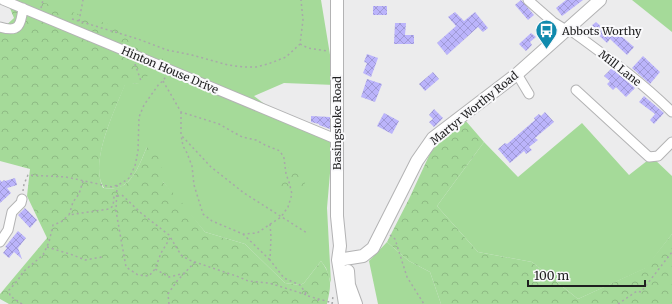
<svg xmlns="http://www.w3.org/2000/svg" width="672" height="304" font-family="Merriweather,serif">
	<defs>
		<pattern id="forest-crowns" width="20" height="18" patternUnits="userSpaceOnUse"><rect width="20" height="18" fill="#a5da99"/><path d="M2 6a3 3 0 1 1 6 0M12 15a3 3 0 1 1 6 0" fill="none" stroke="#8ebb84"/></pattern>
		<pattern id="building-cross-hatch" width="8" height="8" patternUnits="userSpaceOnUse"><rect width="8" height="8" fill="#bbb4fb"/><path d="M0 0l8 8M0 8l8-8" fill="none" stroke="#a09ad7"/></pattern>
	</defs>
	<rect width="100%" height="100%" fill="#ececed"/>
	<path fill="#a5da99" d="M0 0H321L335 85 284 83 254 96 275 112 333 138 327 208 331 283 326 268 321 261 304 283 300 285 285 283 245 244 205 232 163 182 147 147C141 160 134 184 117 188 113 188 108 188 104 188 88 164 115 110 125 84L139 83 41 20Z
		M632 0H672V32Z
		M582 123 629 175 652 157 672 176V234L646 268 578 299 532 262 478 252 437 206 484 142 518 177Z
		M387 242 409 261 430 272 441 304H378L369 261Z"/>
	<path fill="url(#forest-crowns)" d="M42 3H45L108 24 166 61 139 83 125 85C114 112 90 160 103 188 108 188 114 189 119 187 134 183 141 160 147 147L160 150 163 182 180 200 205 232 245 244 285 283 300 285 304 283 321 261C333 277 331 286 327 304H9L0 299V294L47 238 27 196 30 169 0 161V31L14 18 9 6 37 18Z
		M465 120 484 142 437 206 478 252 532 262 578 299 645 268 672 234V304H441L430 272 409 261 387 242 409 199 433 147Z
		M288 158 300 168 307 177 304 186 288 187 285 191 280 188 279 181 289 172Z"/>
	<path fill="url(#building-cross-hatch)" d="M521 0 534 15 528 20 515 5Z
		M566 0H583L562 16 556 8Z
		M373 6H387V15H373Z
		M455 12 464 21 475 12 488 28 483 32 478 27 447 55 437 43 456 26 448 17Z
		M596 22 603 28 605 26 611 31 613 29 634 47 627 55 610 39 607 43 590 27Z
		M395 23H406L405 35H414V44H394Z
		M531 33 536 37 530 42 532 45 526 51 519 44Z
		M367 54 378 58 371 77 363 73 367 63 364 62Z
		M643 56 660 72 650 84 632 68Z
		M612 68 635 88 626 97 616 87 613 90 607 84 610 81 604 76Z
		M433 72 439 79 425 91 419 84Z
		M367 79 382 84 375 102 361 97Z
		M644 96 664 113 654 124 650 120 655 114 639 102Z
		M434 109 443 118 434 127 429 122 433 119 429 115Z
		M545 112 554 122 535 138 538 140 529 147 532 150 526 154 524 151 510 163 498 149 505 143 507 144 535 120 534 118 539 114 541 116Z
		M384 113 399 121 392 134 377 126Z
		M311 116 330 117V129L319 125V124L311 122Z
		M15 178 17 185 7 188 11 193 0 203V180L2 182 4 180 5 181Z
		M25 208 37 220 30 228 18 215Z
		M18 231 26 238 18 248 22 259 14 252 9 258 3 253 7 248 5 247Z"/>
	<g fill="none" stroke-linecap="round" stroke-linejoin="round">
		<defs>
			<path id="minor" d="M3 0 338 140
				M528 0 553 22 566 30 573 32C607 57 642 82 672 112
				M0 27C19 33 21 25 23 8
				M517 74 529 94
				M576 90 649 157 658 156 672 142
				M0 242 8 230 12 212 21 203 22 199"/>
			<path id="major" d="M337 0V216L340 246 338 260 345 304
				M338 260 363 256 373 248 417 161 433 138 517 74 600 0
				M348 271 349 285 356 304"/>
		</defs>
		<use href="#minor" stroke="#b3b3b4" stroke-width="11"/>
		<use href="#major" stroke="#b3b3b4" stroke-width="14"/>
		<path stroke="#a8a8a9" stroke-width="1.5" stroke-dasharray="2 3" stroke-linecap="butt" d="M41 8 43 0
			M72 19 138 39 167 50 192 55 228 65 244 67H256L268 64 286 57 300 44 303 20 301 0
			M79 21 83 0
			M300 44 308 48 327 51
			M135 64 141 81
			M163 81 181 112 219 124 242 137 256 140 265 145 280 151 284 158 286 174 289 182 292 194 288 207 281 217 257 233 243 234 212 221 203 214 194 185 192 166 187 153 183 146 181 135
			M181 112V135L211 167 244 193 307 233
			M83 181 79 194 73 202 69 215 109 209 113 206 114 197 122 195 141 213 169 235 181 255 189 260 239 277 248 281 269 283 307 295
			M117 185 116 211 126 267 138 275 149 276 155 269
			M23 191 24 184 28 175 66 177 112 187 122 183 129 178 135 166 138 151 139 117 144 105 159 84 163 81 166 76
			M270 224 271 237 270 260 284 278 300 285 308 296 333 303
			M243 234 270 260
			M390 235 395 239 407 277 424 304
			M170 238 161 253 155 269 169 277 185 273
			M47 247 73 255 85 260 102 257
			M318 299 319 304
			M22 304 10 296 9 290 18 280 23 272 43 255 49 242 53 225 61 222 69 215
			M169 304 168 294 177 281 195 262
			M332 304 333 296
			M618 304 637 291 641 292 672 252"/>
		<use href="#minor" stroke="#fff" stroke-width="9"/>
		<use href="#major" stroke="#fff" stroke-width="12"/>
	</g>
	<defs>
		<symbol id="bus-pin" viewBox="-11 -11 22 30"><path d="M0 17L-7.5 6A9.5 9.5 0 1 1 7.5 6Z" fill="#108aad" stroke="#f9f9fb"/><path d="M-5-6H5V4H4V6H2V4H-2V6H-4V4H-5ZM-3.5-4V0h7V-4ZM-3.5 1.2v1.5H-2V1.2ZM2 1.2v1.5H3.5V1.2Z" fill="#fff"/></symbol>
	</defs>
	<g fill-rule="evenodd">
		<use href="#bus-pin" x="534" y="18" width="25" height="34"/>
	</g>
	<g text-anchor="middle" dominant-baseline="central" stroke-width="4" stroke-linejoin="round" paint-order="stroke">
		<g font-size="11" fill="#1f1f20" stroke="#f9f9fb" text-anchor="start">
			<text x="562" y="31">Abbots Worthy</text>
		</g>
		<g font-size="11" fill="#1f1f20" stroke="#f9f9fb">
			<text transform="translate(620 68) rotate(38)">Mill Lane</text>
			<text transform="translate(170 70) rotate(23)">Hinton House Drive</text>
			<text transform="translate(474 108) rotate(-39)">Martyr Worthy Road</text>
			<text transform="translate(337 123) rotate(-90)">Basingstoke Road</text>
		</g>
	</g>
	<path d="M528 280v6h117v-6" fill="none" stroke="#1f1f20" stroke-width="2"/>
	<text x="534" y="280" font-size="12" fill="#1f1f20" stroke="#f9f9fb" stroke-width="3" paint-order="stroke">100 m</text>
</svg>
